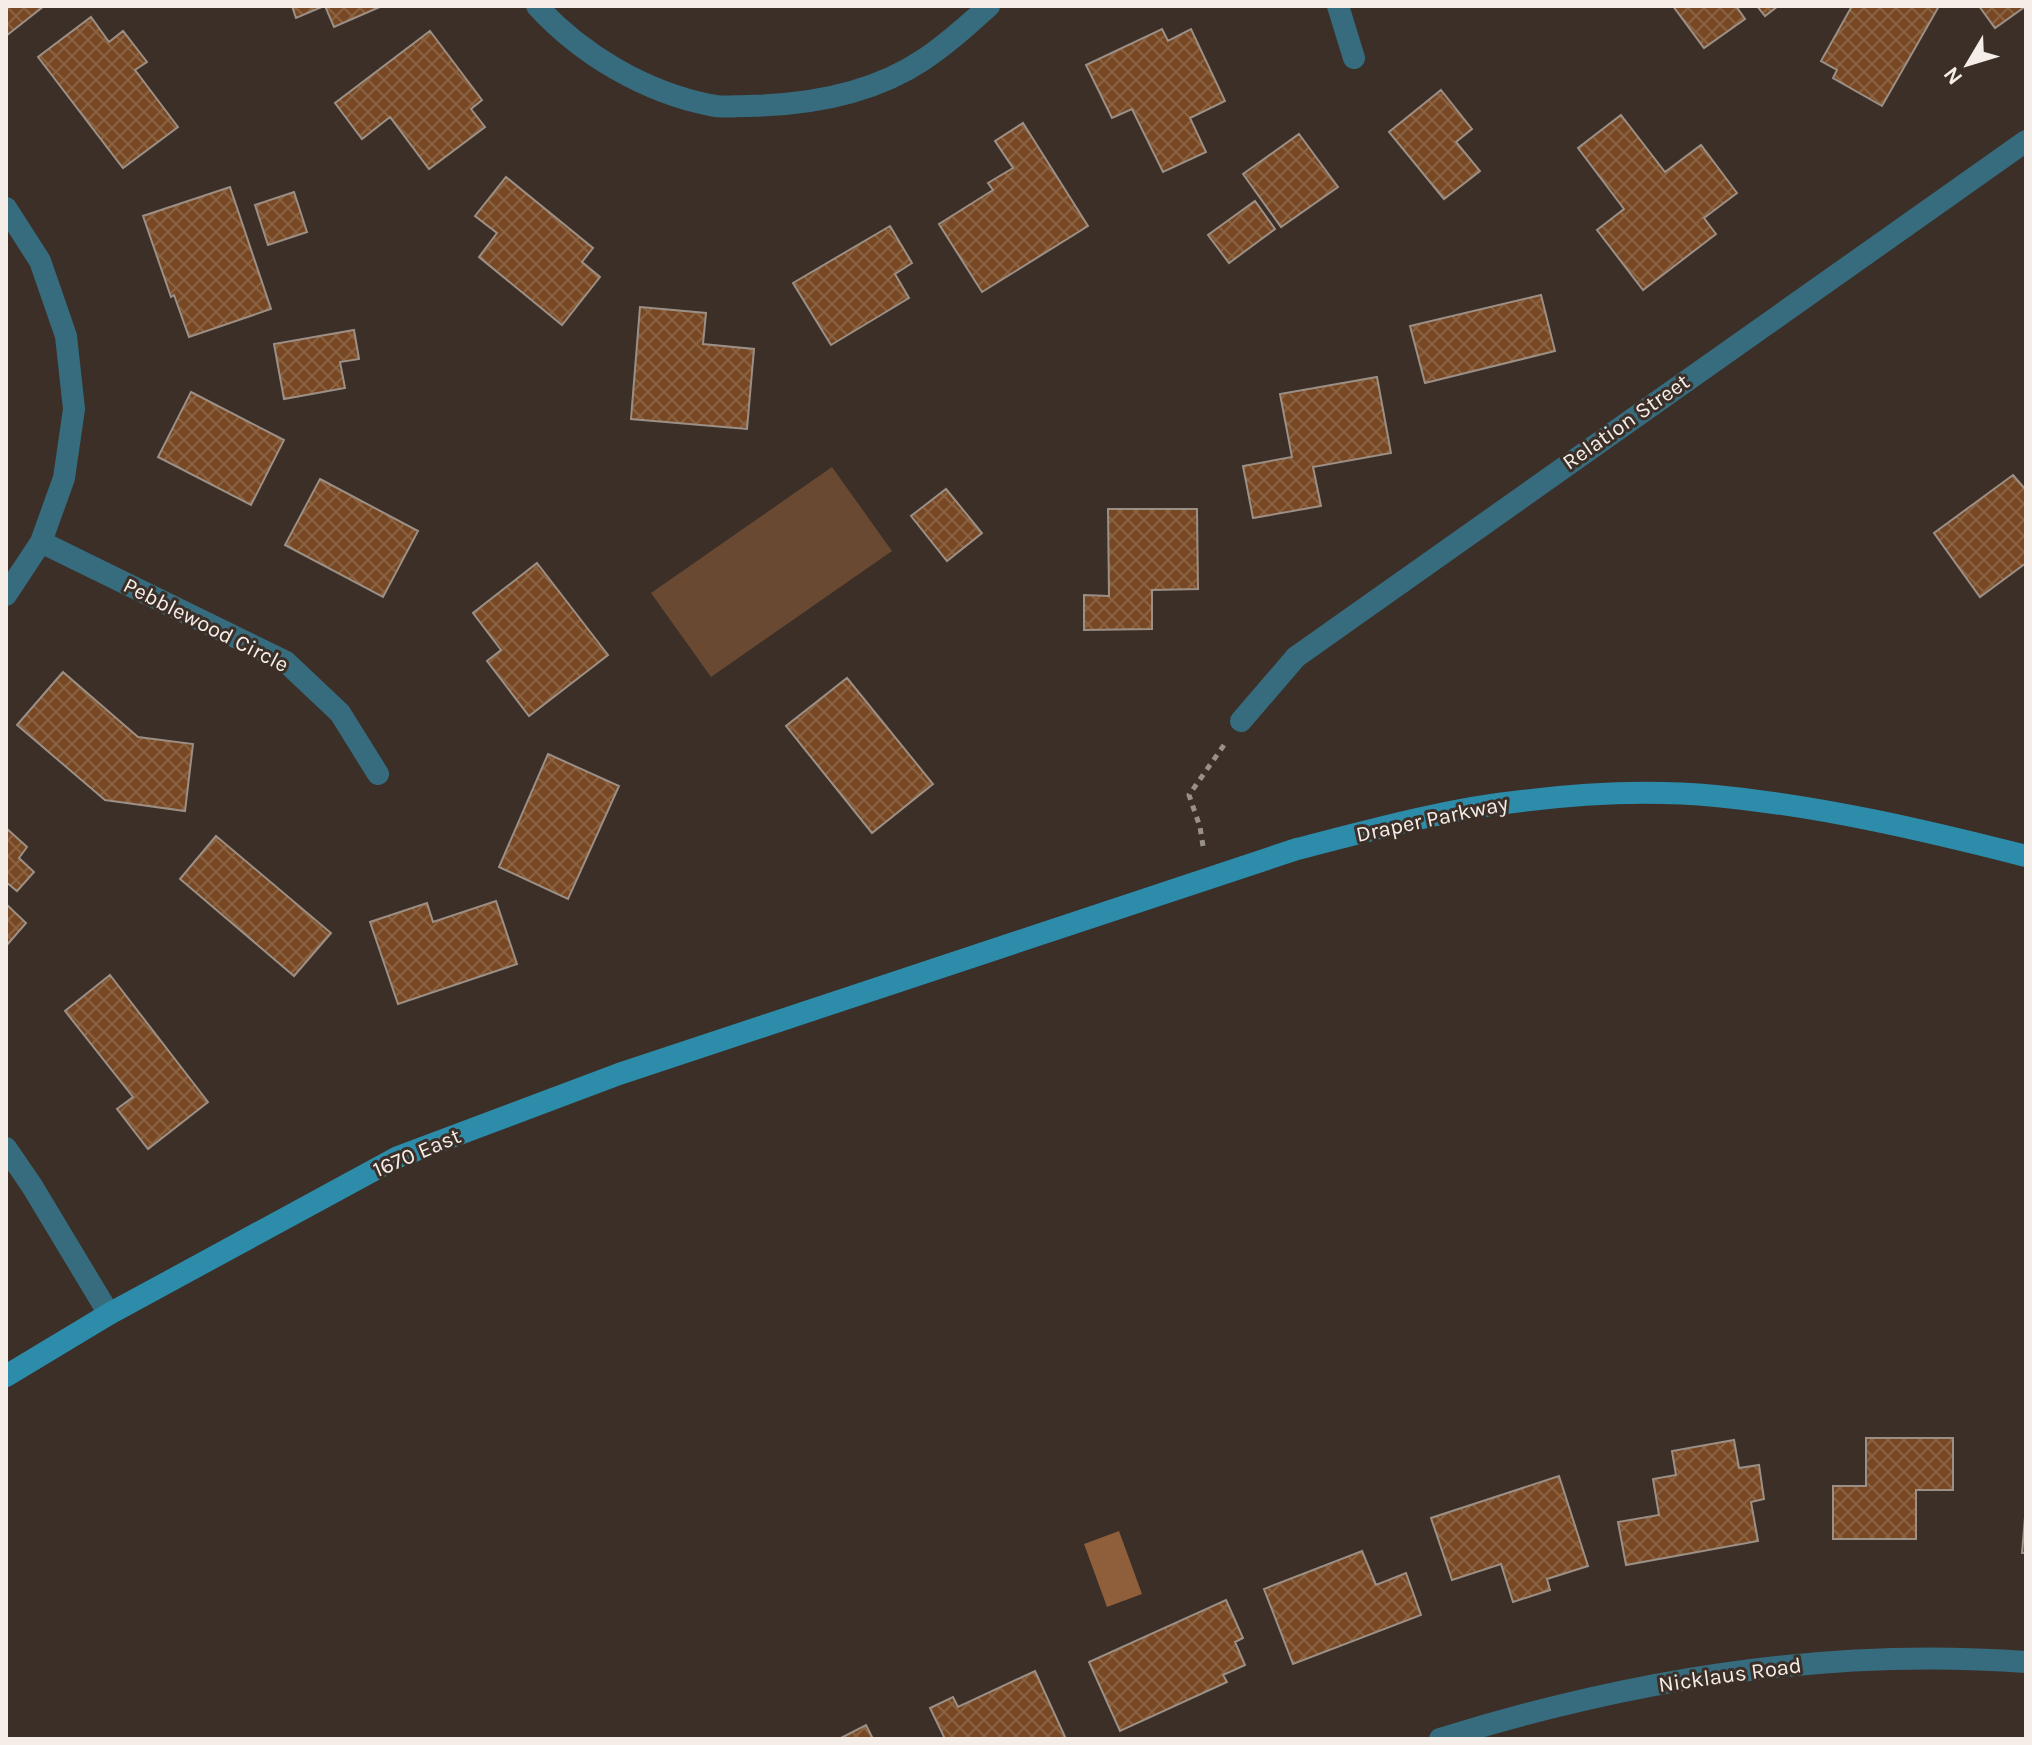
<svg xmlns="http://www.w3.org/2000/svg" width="2032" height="1745" font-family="Karla,sans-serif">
	<defs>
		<pattern id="building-cross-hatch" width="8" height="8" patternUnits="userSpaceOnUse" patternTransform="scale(2)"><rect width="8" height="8" fill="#774823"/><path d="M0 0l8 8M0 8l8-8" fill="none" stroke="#8b6343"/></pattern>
	</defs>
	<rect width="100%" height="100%" fill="#3b2f28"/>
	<path fill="#694932" d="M832 467 892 551 711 677 651 593Z"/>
	<path fill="#8f5e3a" d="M1119 1531 1142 1594 1107 1607 1084 1544Z"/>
	<path fill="url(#building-cross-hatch)" stroke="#9c8f85" stroke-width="2" d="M6 6H44L6 36Z
		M292 6H324L296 18Z
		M325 6H382L334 27Z
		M1673 6H1736L1745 19 1704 48Z
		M1757 6H1778L1765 16Z
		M1852 6H1939L1882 106 1833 78 1837 70 1821 61Z
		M1979 6H2026L1995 28Z
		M91 17 109 42 123 31 147 62 135 70 178 127 123 168 38 57Z
		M1162 29 1168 41 1191 29 1225 101 1190 118 1206 152 1163 172 1132 109 1112 118 1086 65Z
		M430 31 482 100 471 109 485 127 429 169 390 117 362 139 335 103Z
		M1441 90 1472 129 1456 142 1480 171 1444 199 1389 132Z
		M1621 115 1665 172 1701 145 1737 193 1704 218 1716 234 1643 290 1597 230 1624 209 1578 148Z
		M1023 123 1088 226 982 292 939 224 993 190 988 183 1013 168 995 141Z
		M1299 134 1338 187 1281 227 1243 174Z
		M506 177 593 248 582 262 600 277 562 325 479 257 497 233 475 216Z
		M230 187 271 309 189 337 174 295 171 297 143 216Z
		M294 192 307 232 268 245 255 205Z
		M1255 201 1275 229 1229 263 1208 235Z
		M890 226 912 263 895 274 909 298 831 345 793 283Z
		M1541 295 1555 351 1425 383 1410 326Z
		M640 307 706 313 703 344 754 349 747 429 631 419Z
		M354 330 359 359 340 362 345 388 284 399 274 344Z
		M1377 377 1391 453 1313 467 1321 506 1253 518 1243 466 1292 457 1280 394Z
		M191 392 284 440 251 505 158 457Z
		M2013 475 2026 490V563L1980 597 1934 533Z
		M320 479 418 531 383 597 285 545Z
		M946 489 982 533 947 561 911 516Z
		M1108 509H1197L1198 589 1152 590V629L1084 630V595L1109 596Z
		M537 563 608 655 529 716 487 661 501 650 473 613Z
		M63 672 138 737 193 744 185 811 105 800 17 725Z
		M847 678 933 784 872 833 786 726Z
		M548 754 619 786 568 899 499 867Z
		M6 828 27 847 19 858 34 872 17 891 6 882Z
		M216 836 331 933 294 976 180 879Z
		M496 901 517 964 398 1004 370 922 427 903 433 922Z
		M6 904 26 923 6 946Z
		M110 975 208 1102 148 1149 117 1109 133 1097 65 1011Z
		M1866 1438H1953V1490H1916V1539H1833V1486H1866Z
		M1734 1440 1739 1468 1759 1465 1764 1499 1751 1502 1758 1541 1626 1565 1618 1522 1659 1515 1653 1479 1676 1475 1672 1451Z
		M1559 1476 1588 1566 1547 1579 1550 1590 1513 1602 1501 1564 1452 1580 1431 1518Z
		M2026 1505V1553H2022Z
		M1362 1551 1376 1585 1406 1573 1421 1615 1293 1664 1264 1589Z
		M1226 1600 1243 1638 1235 1642 1245 1665 1223 1675 1227 1682 1120 1731 1089 1662Z
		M1035 1671 1066 1739H945L930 1708 953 1697 958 1707Z
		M866 1725 873 1739H839Z"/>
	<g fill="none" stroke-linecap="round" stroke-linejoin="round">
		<path stroke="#9a908a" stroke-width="5" stroke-dasharray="6 6" stroke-linecap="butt" d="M1203 846 1200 827 1189 795 1224 745"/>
		<path stroke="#366c7e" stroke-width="22" d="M537 6C582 55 645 92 710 105 722 108 735 106 747 106 806 105 872 94 923 60 946 45 968 25 989 6
			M1338 6 1354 58
			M6 208 40 261 66 336 74 409 64 478 41 542 6 595
			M41 542 286 662 340 713 378 774
			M1241 721 1296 657 2026 141
			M6 1148 32 1186 109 1314
			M1440 1739C1629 1680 1828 1647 2026 1662"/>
		<path stroke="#2c8ca9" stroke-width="22" d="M6 1376 109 1314 398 1157 619 1074 1297 849C1371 830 1446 809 1522 801 1585 793 1653 790 1716 796 1821 806 1924 830 2026 856"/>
	</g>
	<g text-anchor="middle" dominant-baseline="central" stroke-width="6" stroke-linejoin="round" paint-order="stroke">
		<g font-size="22" fill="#f5ede8" stroke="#3b2f28">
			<text transform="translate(1626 422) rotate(-35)">Relation Street</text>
			<text transform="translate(206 625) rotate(27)">Pebblewood Circle</text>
			<text transform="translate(1432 819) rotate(-12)">Draper Parkway</text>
			<text transform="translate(417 1153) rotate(-23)">1670 East</text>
			<text transform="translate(1730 1675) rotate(-8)">Nicklaus Road</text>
		</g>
	</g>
	<rect width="2032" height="1745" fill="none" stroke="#f5ede8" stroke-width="16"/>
	<g transform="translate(1968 64) rotate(232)" stroke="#3b2f28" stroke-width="6" paint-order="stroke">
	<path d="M0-6L14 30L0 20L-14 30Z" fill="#f5ede8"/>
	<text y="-12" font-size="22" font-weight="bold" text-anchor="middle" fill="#f5ede8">N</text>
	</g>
</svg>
